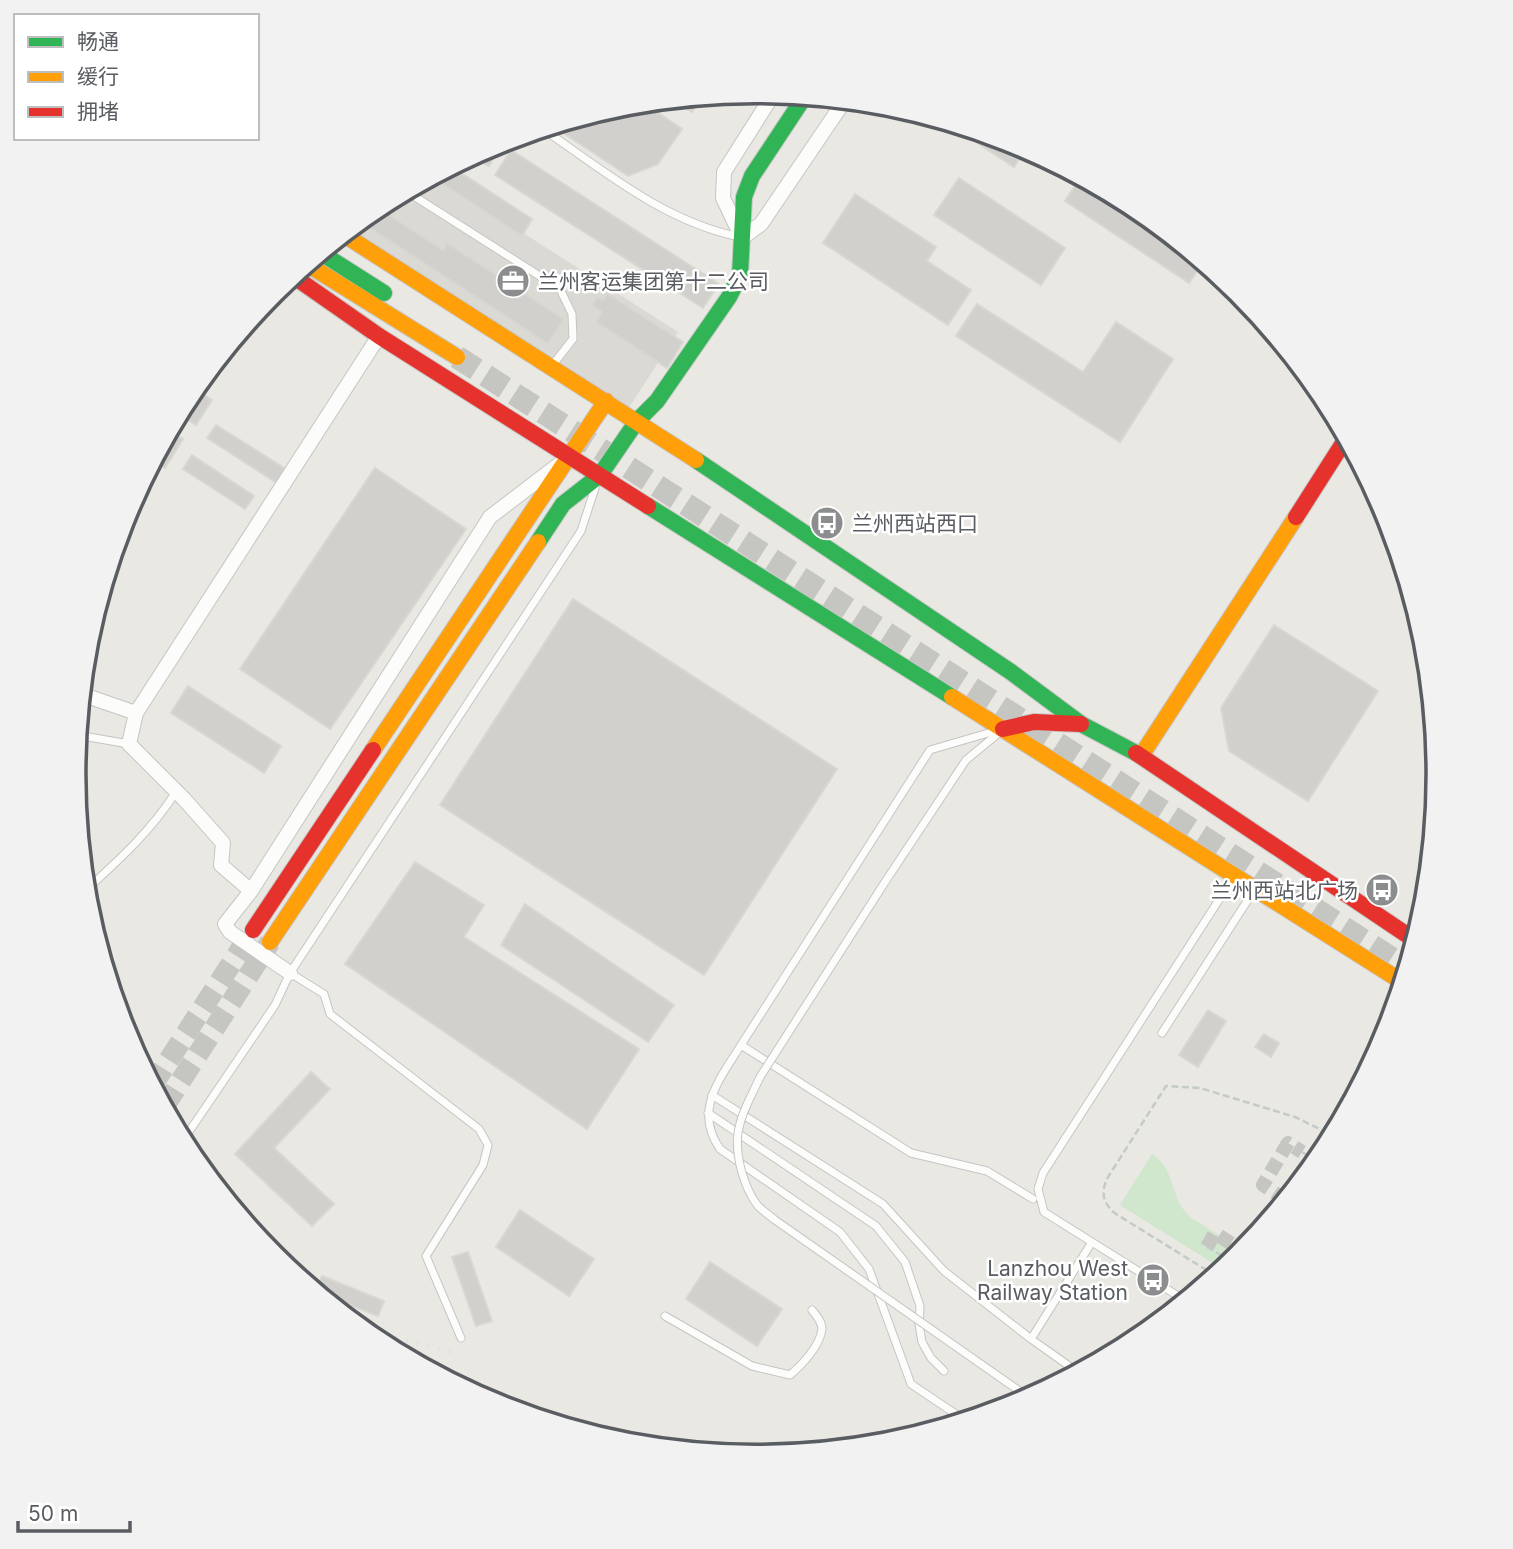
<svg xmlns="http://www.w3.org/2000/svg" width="1513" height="1549" font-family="Inter,'Noto Sans SC',sans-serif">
	<rect width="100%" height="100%" fill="#e9e8e3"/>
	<path fill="#dad9d4" d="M434 176 678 332 628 409 349 230 377 206Z"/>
	<path fill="#d0e6cd" d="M1152 1154C1176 1169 1169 1197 1190 1217L1244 1251 1224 1270 1120 1205Z"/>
	<path fill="#d1d0cd" stroke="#d8d7d2" stroke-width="2" d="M702 97 692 112 673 100Z
		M644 103 682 129 658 164 628 176 559 130 564 123 624 105Z
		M944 121 1018 144 1026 148 1014 167Z
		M503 141 489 166 472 156 496 143Z
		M511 150 719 284 703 308 495 175Z
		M452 167 532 219 522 236 432 177Z
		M1081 177 1136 207 1203 262 1189 283 1065 201Z
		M959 178 1065 248 1041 285 934 215Z
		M855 194 936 247 927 261 971 290 948 325 823 243Z
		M377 207 443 250 447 243 564 319 548 344 359 221Z
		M607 293 683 342 667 368 596 322 602 312 592 305 597 296 603 300Z
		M977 304 1083 372 1116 322 1173 359 1120 442 956 336Z
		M254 316 259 319 244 342 236 337Z
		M194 388 212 400 196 425 179 414Z
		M216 425 289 471 280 485 207 438Z
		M170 431 183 439 165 468 153 461Z
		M192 455 254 496 245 509 183 469Z
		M375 468 466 529 330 729 240 669Z
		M573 599 837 769 704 975 440 805Z
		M1274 625 1378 691 1308 801 1229 751 1221 708Z
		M188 686 281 746 264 773 171 713Z
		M415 862 484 905 464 937 639 1049 587 1129 345 964Z
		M525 904 674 1005 648 1042 501 945Z
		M1208 1010 1226 1021 1198 1067 1179 1055Z
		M1264 1034 1279 1043 1271 1057 1255 1047Z
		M311 1072 330 1089 274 1148 334 1204 312 1226 235 1154Z
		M520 1210 594 1259 569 1296 496 1247Z
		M468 1252 492 1321 476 1326 452 1257Z
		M710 1262 782 1309 757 1346 686 1299Z
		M322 1276 384 1301 378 1316 316 1292Z"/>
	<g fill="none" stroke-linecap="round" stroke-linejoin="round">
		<path stroke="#c5c5c2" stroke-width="14" stroke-dasharray="14 7" stroke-linecap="butt" d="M1286 1200 1263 1185 1288 1143 1302 1152
			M1207 1247 1215 1233 1244 1252"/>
		<path stroke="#c5c5c2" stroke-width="21" stroke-dasharray="21 10" stroke-linecap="butt" d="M152 1086 253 930
			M164 1107 270 942"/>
		<path stroke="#c5c5c2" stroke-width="23" stroke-dasharray="23 11" stroke-linecap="butt" d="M457 357 1408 969"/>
		<defs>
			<path id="lane" d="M543 129C604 171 665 222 740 237
				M406 191 560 289 572 314 573 339 554 363
				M77 735 129 744
				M885 882 966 760 1000 732
				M86 890C121 858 150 832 176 792
				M290 973 324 994 330 1014 479 1129 488 1145 483 1165 426 1256 461 1338
				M1162 1033 1253 892
				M741 1045 911 1153 987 1171 1033 1199
				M712 1095 883 1204 944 1271 1031 1339
				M708 1113 876 1226 905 1262 920 1306 919 1324 922 1342 931 1358 944 1371
				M182 1142 275 1005 290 973 581 531 596 485
				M1186 1301 1044 1212 1038 1189 1043 1173 1233 878
				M665 1316 752 1366 790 1375C802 1365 820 1346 822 1329 822 1322 817 1316 812 1310
				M1079 1373 1031 1339 1092 1242
				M966 1421 911 1384 869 1269 840 1232 720 1149C693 1110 720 1079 741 1045L930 750 995 731"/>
			<path id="street" d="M774 93 724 172 723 198 742 238 761 224 845 100
				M81 694 136 713
				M251 891 221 865 223 843 184 799 129 744 136 713 379 336
				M290 973 230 932 225 924 251 891 490 517 558 465"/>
			<path id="fast" d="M321 253 384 293
				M696 460 1011 672 1081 724 1136 753
				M648 506 952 697
				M538 542 563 504 600 475 637 421 657 401 729 297 740 275 744 197 752 176 805 96"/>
			<path id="slow" d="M343 234 696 460
				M307 264 457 357
				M952 697 1404 983
				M373 750 606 401
				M1141 756 1296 517
				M270 942 538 542"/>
			<path id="jam" d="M293 276 379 336 648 506
				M1296 517 1347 437
				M1003 729 1034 722 1081 724
				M1136 753 1416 941
				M253 930 373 750"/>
		</defs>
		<use href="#lane" stroke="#c5c5c4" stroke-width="9"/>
		<use href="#street" stroke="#c5c5c4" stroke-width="16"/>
		<use href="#fast" stroke="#c6c6c5" stroke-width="18"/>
		<use href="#slow" stroke="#c6c6c5" stroke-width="18"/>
		<use href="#jam" stroke="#c6c6c5" stroke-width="18"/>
		<path stroke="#c4cac7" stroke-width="2.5" stroke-dasharray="7 3.5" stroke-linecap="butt" d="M1302 1152 1318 1162
			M1207 1247 1233 1262
			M1216 1276 1116 1214C1103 1204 1100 1192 1108 1177L1166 1086 1200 1088 1295 1117 1334 1136"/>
		<use href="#lane" stroke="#fcfcfb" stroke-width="7"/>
		<use href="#street" stroke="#fcfcfb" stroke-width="14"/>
		<use href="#fast" stroke="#30b455" stroke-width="16"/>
		<use href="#slow" stroke="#ff9f0a" stroke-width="16"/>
		<use href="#jam" stroke="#e5322d" stroke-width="16"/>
		<path stroke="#e2e2e1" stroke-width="4.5" stroke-dasharray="2 9" stroke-linecap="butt" d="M363 1331 451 1352"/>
		<defs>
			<path id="lane-bridge" d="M885 882 760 1077C752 1095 741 1113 738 1133 735 1156 744 1188 758 1206 763 1211 769 1215 775 1220L1031 1399"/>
		</defs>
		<use href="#lane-bridge" stroke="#c5c5c4" stroke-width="9" stroke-linecap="butt"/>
		<use href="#lane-bridge" stroke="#fcfcfb" stroke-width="7"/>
	</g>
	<defs>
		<symbol id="office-disc" viewBox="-11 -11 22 22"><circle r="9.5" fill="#8b8d8e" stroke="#fff"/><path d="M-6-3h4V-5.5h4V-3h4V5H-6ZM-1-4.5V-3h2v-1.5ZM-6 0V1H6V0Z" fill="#fff"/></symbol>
		<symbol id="bus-disc" viewBox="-11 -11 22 22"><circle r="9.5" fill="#8b8d8e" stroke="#fff"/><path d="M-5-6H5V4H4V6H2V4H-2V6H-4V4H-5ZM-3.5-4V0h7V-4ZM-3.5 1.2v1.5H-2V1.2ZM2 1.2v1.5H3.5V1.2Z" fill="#fff"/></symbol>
	</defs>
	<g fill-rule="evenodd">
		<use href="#office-disc" x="494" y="262" width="38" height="38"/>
		<use href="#bus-disc" x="808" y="504" width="38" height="38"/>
		<use href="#bus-disc" x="1363" y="871" width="38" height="38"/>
		<use href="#bus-disc" x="1134" y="1261" width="38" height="38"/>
	</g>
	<g text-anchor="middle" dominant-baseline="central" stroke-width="5" stroke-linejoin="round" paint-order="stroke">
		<g font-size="21" fill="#595c61" stroke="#fff" text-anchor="start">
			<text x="538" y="281">兰州客运集团第十二公司</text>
			<text x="852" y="523">兰州西站西口</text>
			<text x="1358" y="890" text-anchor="end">兰州西站北广场</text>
			<text x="1128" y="1268" text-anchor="end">Lanzhou West<tspan x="1128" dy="24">Railway Station</tspan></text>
		</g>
	</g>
	<path d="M0 0H1513V1549H0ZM86 774a670 670 0 1 1 1340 0a670 670 0 1 1-1340 0Z" fill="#f2f2f2" fill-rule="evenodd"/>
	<path fill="none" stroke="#595c61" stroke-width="3.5" d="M86 774a670 670 0 1 1 1340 0a670 670 0 1 1-1340 0Z"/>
	<rect x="14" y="14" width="245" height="126" fill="#ffffff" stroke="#bdbec0" stroke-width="2"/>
	<rect x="28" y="37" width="35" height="10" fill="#30b455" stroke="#bdbec0" stroke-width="2"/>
	<text x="77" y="49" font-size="21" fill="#595c61">畅通</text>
	<rect x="28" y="72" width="35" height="10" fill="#ff9f0a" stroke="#bdbec0" stroke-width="2"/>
	<text x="77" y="84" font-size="21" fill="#595c61">缓行</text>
	<rect x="28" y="107" width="35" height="10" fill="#e5322d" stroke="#bdbec0" stroke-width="2"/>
	<text x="77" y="119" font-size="21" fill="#595c61">拥堵</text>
	<path d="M18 1521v10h112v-10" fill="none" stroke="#595c61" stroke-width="3.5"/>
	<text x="28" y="1521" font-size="21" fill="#595c61" stroke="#ffffff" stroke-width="5" paint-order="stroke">50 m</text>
</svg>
